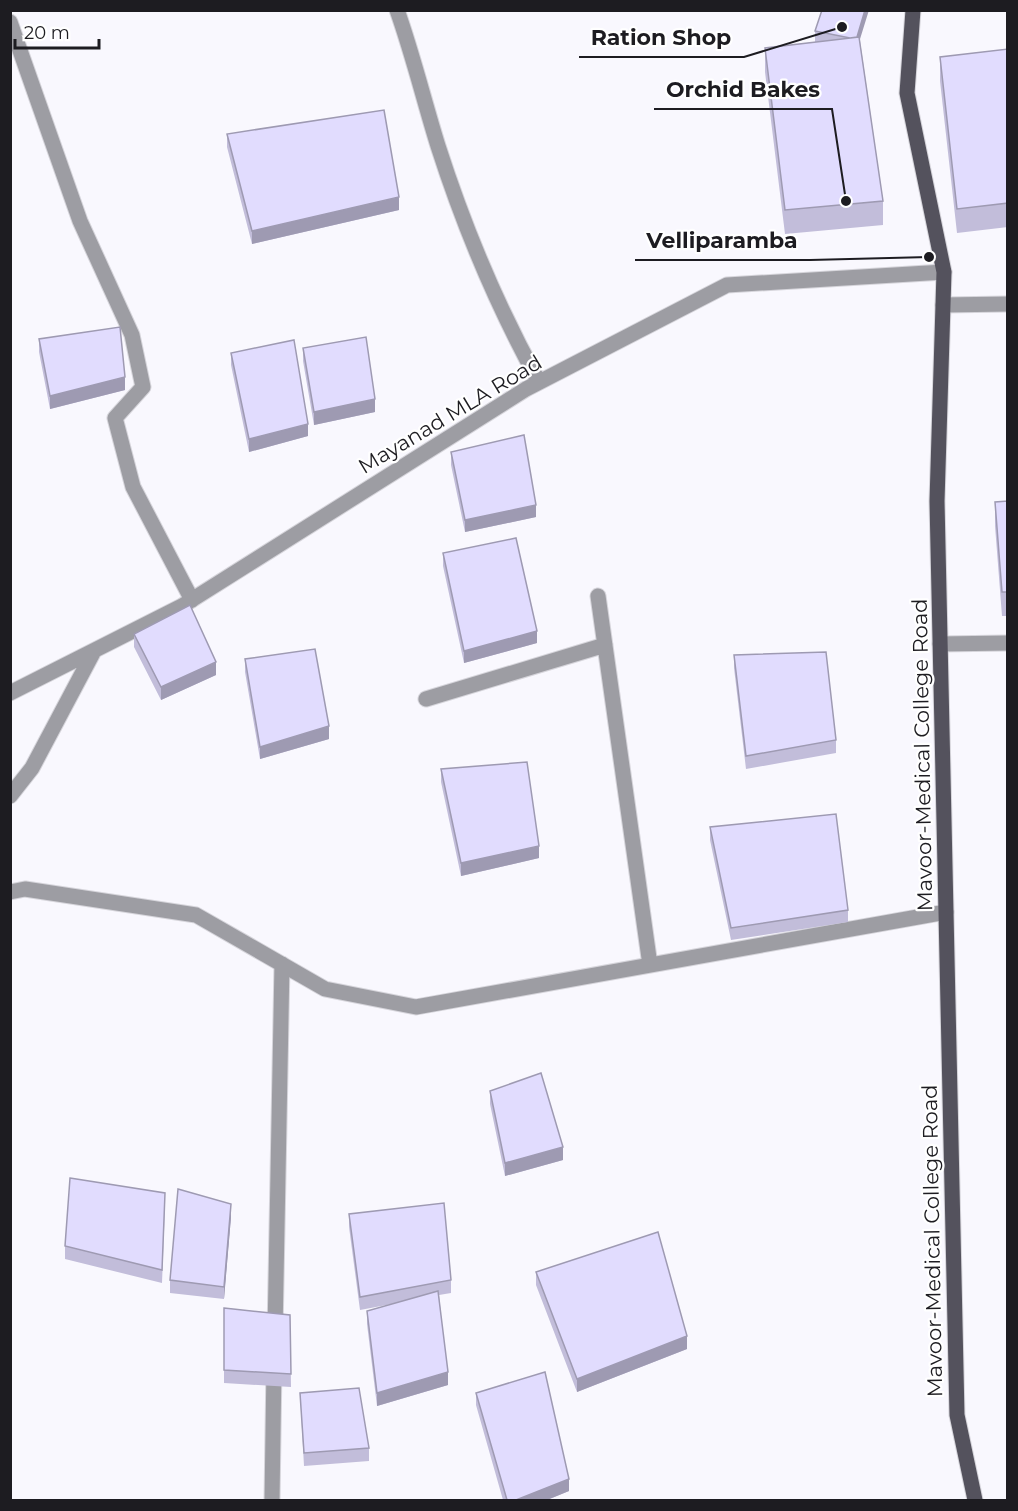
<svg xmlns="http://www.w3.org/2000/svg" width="1018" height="1511" font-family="Montserrat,sans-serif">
	<rect width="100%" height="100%" fill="#f9f8fe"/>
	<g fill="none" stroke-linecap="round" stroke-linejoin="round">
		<defs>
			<path id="minor" d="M397 10C413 55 424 101 438 146 464 227 498 308 539 382
				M10 22 80 221 132 335 143 387 115 418 133 487 192 600
				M943 305 1008 304
				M598 596 650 965
				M940 644 1008 643
				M10 693 182 606 526 389 727 285 944 272
				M426 699 605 645
				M10 796 32 768 94 651
				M10 892 25 889 196 915 325 989 416 1007 946 912
				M275 1333 282 964
				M272 1500 274 1366"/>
			<path id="major" d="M913 10 907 93 944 272 937 501 957 1415 975 1500"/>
		</defs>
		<use href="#minor" stroke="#d6d5db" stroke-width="17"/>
		<use href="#major" stroke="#d6d5db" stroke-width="17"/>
		<use href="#minor" stroke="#9d9da3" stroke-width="15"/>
		<use href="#major" stroke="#54525d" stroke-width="15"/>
	</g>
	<path fill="#c2bdda" d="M822 10 860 41 883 201V225L785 234 765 72V48L815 42V31Z
		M1008 49V227L957 233 940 81V57Z
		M227 134 399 210 252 244 227 147Z
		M39 339 125 390 50 409 39 352Z
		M303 348 375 412 314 425 303 361Z
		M231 353 308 436 249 452 231 365Z
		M451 452 536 517 465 532 451 465Z
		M1008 501V616H1002L995 526V502Z
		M443 553 537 643 464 663 443 566Z
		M134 634 216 675 161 700 134 647Z
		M734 655 836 740V753L746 769 734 668Z
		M245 659 329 739 260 759 245 672Z
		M441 769 539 858 461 876 441 782Z
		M710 827 848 910V922L731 940 710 840Z
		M490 1091 563 1160 505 1176 490 1104Z
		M165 1206 162 1283 65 1259V1246Z
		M349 1214 451 1280V1293L439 1295 448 1385 377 1406 367 1324V1311L397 1303 360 1310 349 1227Z
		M231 1217 224 1299 170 1293V1280Z
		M536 1272 687 1349 577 1392 536 1285Z
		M224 1308 290 1315 291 1387 224 1383Z
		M300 1393 369 1448V1461L304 1466Z
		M476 1393 569 1491 547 1500H503L476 1405Z"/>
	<path fill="#9e9ab2" d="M865 10H869L856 52V39Z
		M399 197V210L252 244V231Z
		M125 377V390L50 409V396Z
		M375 399V412L314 425V412Z
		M308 424V436L249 452V439Z
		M536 505V517L465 532V520Z
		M537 631V643L464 663V651Z
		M216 662V675L161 700V687Z
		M329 726V739L260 759V747Z
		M539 846V858L461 876V863Z
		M563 1147V1160L505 1176V1163Z
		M231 1204V1217L224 1299V1287Z
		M687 1336V1349L577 1392V1379Z
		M448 1372V1385L377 1406V1393Z
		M569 1479V1491L547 1500H516Z"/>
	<path fill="#e1dcfe" stroke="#9e9ab2" stroke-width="1.5" d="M822 10H865L857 37 850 38 815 31Z
		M859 37 883 201 785 210 765 48Z
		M1008 49V203L957 209 940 57Z
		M384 110 399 197 252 231 227 134Z
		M120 327 125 377 50 396 39 339Z
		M366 337 375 399 314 412 303 348Z
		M294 340 308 424 249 439 231 353Z
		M524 435 536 505 465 520 451 452Z
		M1008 501V592H1002L995 502Z
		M516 538 537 631 464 651 443 553Z
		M190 605 216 662 161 687 134 634Z
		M315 649 329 726 260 747 245 659Z
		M826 652 836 740 746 756 734 655Z
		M527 762 539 846 461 863 441 769Z
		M836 814 848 910 731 928 710 827Z
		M541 1073 563 1147 505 1163 490 1091Z
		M70 1178 165 1193 162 1270 65 1246Z
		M178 1189 231 1204 224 1287 170 1280Z
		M444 1203 451 1280 360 1297 349 1214Z
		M658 1232 687 1336 577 1379 536 1272Z
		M438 1291 448 1372 377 1393 367 1311Z
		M224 1308 290 1315 291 1374 224 1370Z
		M545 1372 569 1479 516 1500H507L476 1393Z
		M359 1388 369 1448 304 1453 300 1393Z"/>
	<g text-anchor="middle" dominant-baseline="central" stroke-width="4.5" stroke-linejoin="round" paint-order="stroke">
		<g font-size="21" fill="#1d1c21" stroke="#fff">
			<text transform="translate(450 414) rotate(-31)">Mayanad MLA Road</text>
			<text transform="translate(922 755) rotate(-91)">Mavoor-Medical College Road</text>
			<text transform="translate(932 1241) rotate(-91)">Mavoor-Medical College Road</text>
		</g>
	</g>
	<path fill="none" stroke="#1d1c21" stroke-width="2" d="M842 27L744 57H579M846 201L832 109H654M929 257L810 260H635"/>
	<g fill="#1d1c21" stroke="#fff" stroke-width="2">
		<circle cx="842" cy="27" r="6"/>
		<circle cx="846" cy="201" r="6"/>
		<circle cx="929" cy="257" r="6"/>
	</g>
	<g font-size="22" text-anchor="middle" font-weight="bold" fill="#1d1c21" stroke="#fff" stroke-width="4.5" stroke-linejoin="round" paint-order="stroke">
		<text x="661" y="45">Ration Shop</text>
		<text x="743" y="97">Orchid Bakes</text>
		<text x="722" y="248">Velliparamba</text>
	</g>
	<rect width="1018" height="1511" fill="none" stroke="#1d1c21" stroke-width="24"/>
	<path d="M15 39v9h84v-9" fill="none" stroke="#1d1c21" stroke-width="3"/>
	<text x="24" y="39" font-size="18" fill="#1d1c21" stroke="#ffffff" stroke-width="4.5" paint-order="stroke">20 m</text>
</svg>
